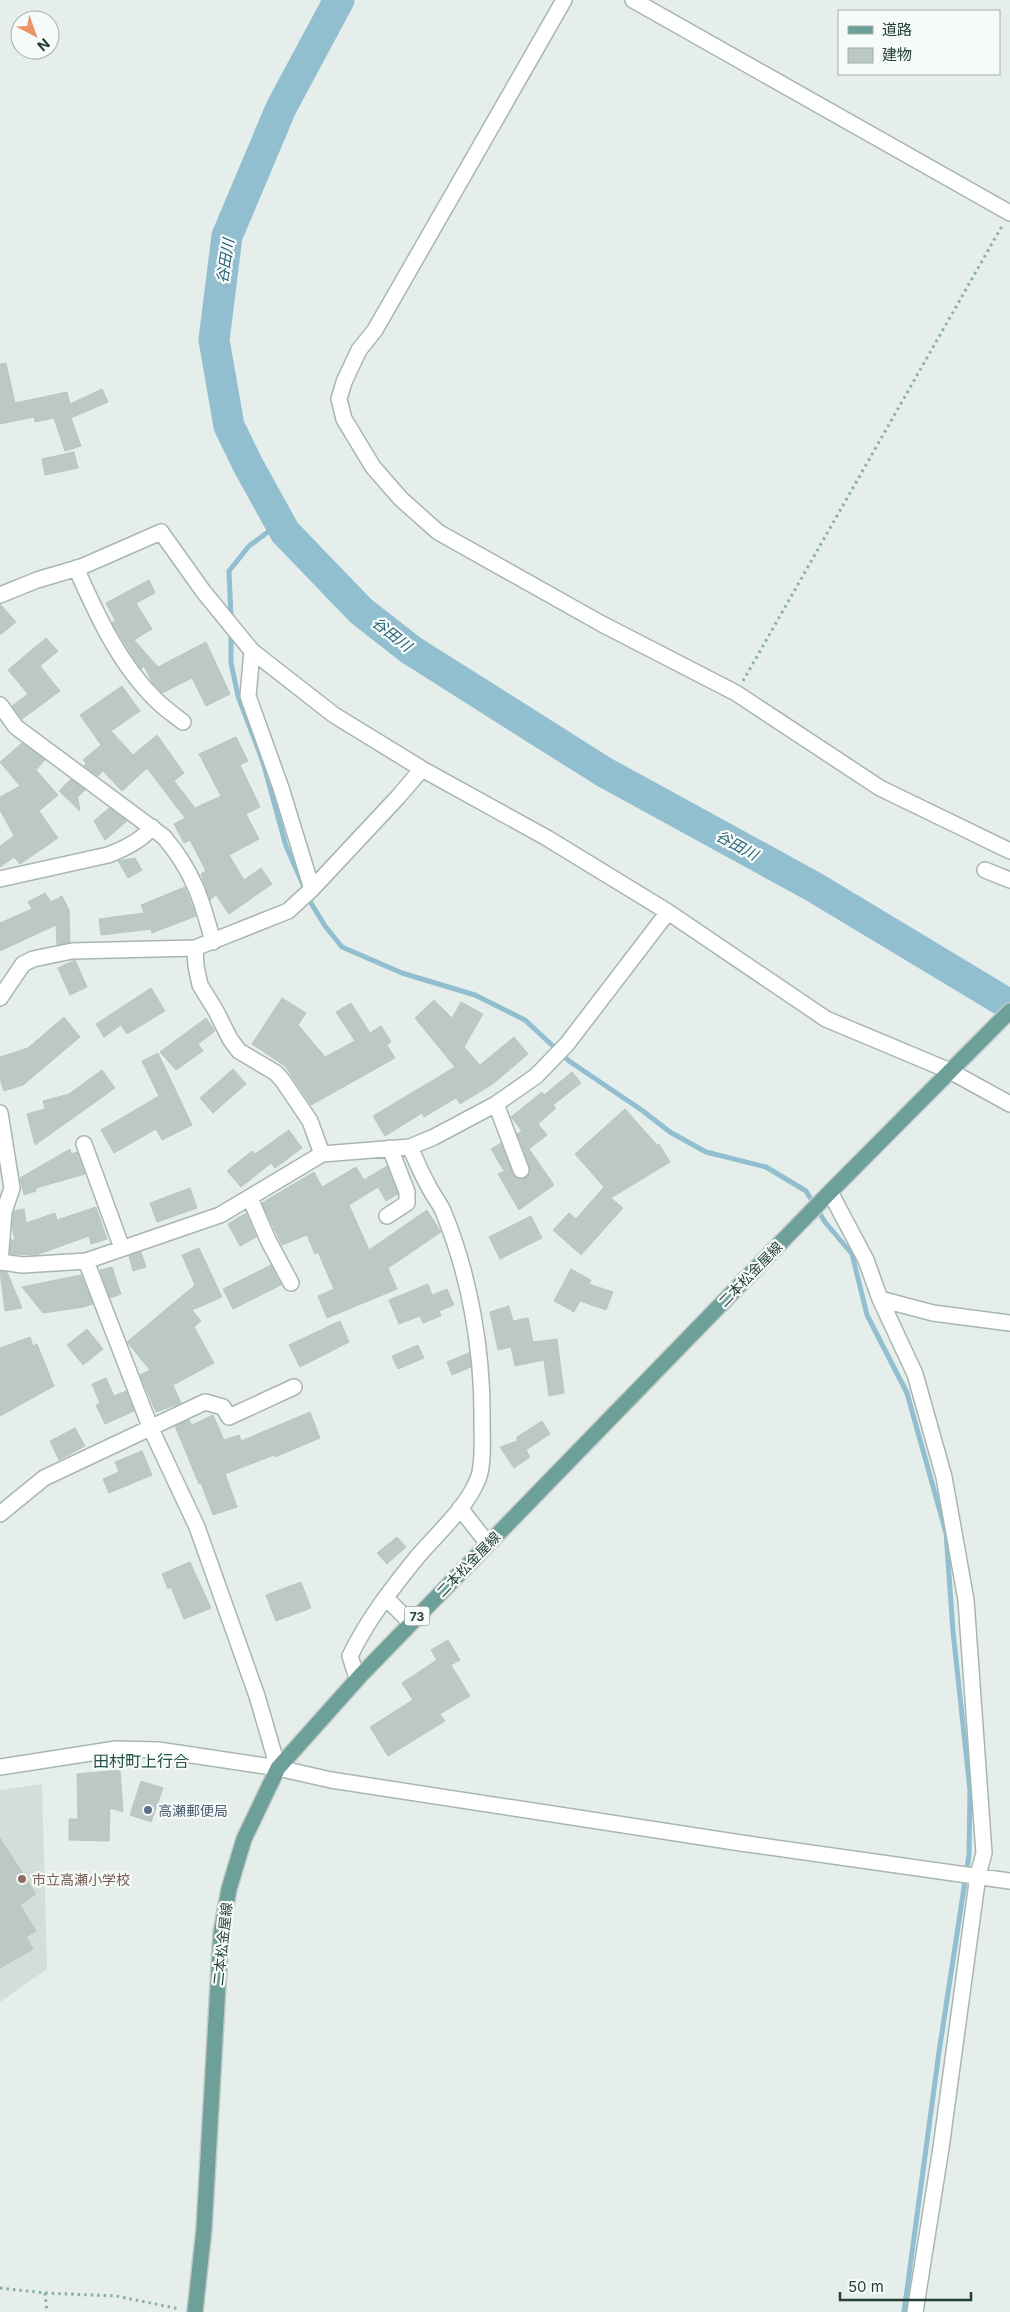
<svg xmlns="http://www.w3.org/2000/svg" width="1010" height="2312" font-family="Inter,'Noto Sans JP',sans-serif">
	<rect width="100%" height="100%" fill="#e5eeeb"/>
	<path fill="#d4ddda" d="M42 1784 47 1969 0 2002V1790Z"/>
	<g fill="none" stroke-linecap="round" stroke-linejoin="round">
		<path stroke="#91bfcf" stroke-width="5" d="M231 617 229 571 249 546 280 523
			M231 631V663L238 696 263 762 286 846 311 903 325 926 342 947 402 973 475 995 525 1020 569 1061 643 1111 670 1132 706 1152 766 1167 806 1191 825 1222 852 1254 867 1315 907 1393 946 1533 953 1631 970 1790 969 1855 939 2052 904 2312"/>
		<path stroke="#91bfcf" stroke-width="31" d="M339 0 281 108 227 236 214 340 229 426 248 465 285 532 361 611 411 650 604 772 814 887 1010 1005"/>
	</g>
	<path fill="#bbc8c4" stroke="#b8c7c2" d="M6 363 15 403 67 392 70 404 102 389 108 402 71 418 81 446 65 451 54 418 35 422 34 417 0 424V364Z
		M74 452 78 468 45 475 42 459Z
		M149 580 155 593 136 603 152 629 134 640 158 667 206 642 230 694 206 706 192 678 162 693 152 682 144 666 141 669 138 665 112 623 115 620 106 603Z
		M0 604 16 622 0 635Z
		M46 638 58 651 40 666 60 691 22 719 12 706 28 694 8 670Z
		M122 686 140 711 111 731 133 755 157 735 184 773 174 781 195 808 221 796 199 754 236 737 248 761 240 765 260 807 246 814 259 839 229 855 244 880 261 868 272 884 229 914 216 895 210 900 201 874 206 871 190 840 184 843 174 824 185 818 147 768 122 791 103 771 98 776 84 766 86 763 83 760 101 745 80 715Z
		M22 743 45 760 36 770 58 795 39 811 58 838 20 864 14 857 0 867V846L14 836 0 810V797L20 786 0 762Z
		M71 779 85 790 79 796 77 793 80 811 59 791Z
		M109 808 127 821 105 840 94 821Z
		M135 858 142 870 128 878 118 861Z
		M185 887 196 916 152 933 151 929 101 935 99 919 144 913 141 905Z
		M45 893 51 902 62 896 69 910 70 942 57 945 56 925 0 951V923L32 909 28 902Z
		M75 960 87 987 70 995 58 968Z
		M151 988 165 1011 127 1034 121 1025 104 1037 96 1024Z
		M282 998 306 1013 298 1025 325 1057 355 1041 336 1012 351 1003 370 1033 381 1026 391 1042 387 1045 395 1058 311 1105 285 1066 252 1044Z
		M434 1000 452 1018 461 1002 483 1014 464 1047 480 1065 514 1037 528 1054 494 1083 460 1104 456 1098 424 1117 422 1113 385 1136 373 1116 455 1067 415 1018Z
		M64 1017 80 1037 23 1085 4 1091 0 1079V1057L28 1048Z
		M206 1018 215 1031 198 1044 203 1051 176 1070 160 1052Z
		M158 1053 192 1125 162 1140 156 1129 114 1153 101 1130 159 1096 142 1061Z
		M233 1069 246 1084 213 1113 200 1098Z
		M102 1070 115 1088 35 1145 27 1114 45 1109 43 1101 69 1094Z
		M572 1072 581 1083 553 1105 556 1108 538 1124 547 1135 529 1149 554 1185 519 1210 498 1174 504 1171 491 1149 501 1143 515 1177 520 1179 528 1176 530 1167 517 1134 522 1131 511 1117 542 1092 544 1095Z
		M625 1109 657 1145 659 1144 670 1162 611 1198 623 1208 581 1255 553 1230 569 1213 576 1219 604 1187 575 1154Z
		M289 1130 302 1148 275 1168 271 1163 241 1187 227 1171 252 1151 255 1154Z
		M70 1149 71 1154 77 1152 85 1174 36 1188V1191L24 1195 20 1178Z
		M387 1166 398 1194 386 1201 378 1187 349 1205 369 1250 427 1210 441 1232 388 1268 397 1289 327 1318 318 1296 334 1289 318 1252 315 1254 307 1235 282 1245 262 1203 314 1172 322 1187 356 1167 364 1180Z
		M190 1188 197 1208 157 1222 150 1203Z
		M96 1207 107 1239 91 1244 89 1236 36 1255 10 1254 11 1240H15L12 1227 14 1211 24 1209 26 1223 55 1213 57 1220Z
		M246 1213 256 1237 240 1246 228 1224Z
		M531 1216 542 1238 500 1259 489 1237Z
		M199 1248 222 1297 192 1310 201 1321 194 1327 214 1363 173 1385 181 1403 156 1412 140 1375 150 1370 127 1342 195 1285 182 1255Z
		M141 1252 146 1267 133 1271 129 1256Z
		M271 1265 281 1285 233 1309 223 1289Z
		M112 1267 121 1294 110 1298 100 1270Z
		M571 1269 591 1280 589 1284 613 1292 606 1310 580 1301 574 1312 554 1301Z
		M0 1271 7 1272 22 1308 5 1311Z
		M81 1275 93 1304 84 1307 43 1313 22 1287Z
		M428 1284 432 1295 447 1289 454 1305 439 1311 441 1316 423 1323 420 1316 399 1324 389 1300Z
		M509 1306 513 1321 528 1318 533 1342 557 1339 564 1393 549 1396 544 1360 515 1366 511 1347 498 1350 490 1312Z
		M340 1321 349 1342 300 1367 289 1345Z
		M87 1329 103 1349 83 1365 67 1345Z
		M30 1337 33 1346 37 1344 54 1386 0 1416V1348Z
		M418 1345 424 1358 398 1369 392 1356Z
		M469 1353 471 1367 452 1375 447 1362Z
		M106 1378 114 1396 126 1391 134 1411 105 1424 96 1405 100 1403 92 1384Z
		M310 1412 320 1438 275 1457 274 1455 225 1474 237 1507 213 1515 201 1483 199 1484 175 1426 189 1420 192 1425 213 1415 224 1440 239 1435 241 1441Z
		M542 1421 550 1434 526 1450 530 1457 514 1468 500 1447 517 1441V1437Z
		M75 1428 85 1446 59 1460 50 1441Z
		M142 1451 152 1475 109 1493 103 1479 119 1472 115 1462Z
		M397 1537 406 1547 387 1564 377 1553Z
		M190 1562 211 1608 184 1619 171 1587 168 1589 162 1574Z
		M301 1582 311 1608 276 1621 266 1595Z
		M448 1640 460 1660 451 1665 470 1696 440 1714 445 1721 388 1756 370 1727 413 1700 402 1683 437 1660 431 1650Z
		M120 1770 123 1812 110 1808 109 1841 69 1840V1819H78L77 1774Z
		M141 1781 163 1788 151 1822 130 1815Z
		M0 1838 36 1894 20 1905 36 1931 26 1937 33 1949 0 1968Z"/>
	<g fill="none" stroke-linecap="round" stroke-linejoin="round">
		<defs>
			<path id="street" d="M564 0 375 330 359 350 344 382 339 399 344 419 373 467 401 499 438 532 602 624 736 693 880 788 1010 851
				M633 0 1010 213
				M76 568C97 615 119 664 156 700 164 708 174 715 183 722
				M0 595 37 580 81 567 161 532 203 591 252 651 334 715 422 769 547 838 668 912 826 1019 950 1071 1010 1104
				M252 651 248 696 281 788 312 889
				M0 705 16 727 164 837C193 871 202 900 213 942
				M985 870 1010 880
				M0 879 108 855C124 849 142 840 152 827
				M195 948 196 966 200 985 216 1011 230 1039 239 1051 276 1073 283 1081 310 1121 322 1154
				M0 998 23 964 33 959 72 951 195 948 288 911 312 889 398 797 422 769
				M496 1104 521 1170
				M0 1113 12 1188 4 1212 0 1262
				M84 1144 122 1248
				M830 1192 866 1260 880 1299 915 1374 944 1477 966 1600 984 1853 978 1875 941 2148 915 2312
				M250 1198 268 1240 291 1283
				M387 1216 407 1203V1192L390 1148
				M0 1262 23 1265 86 1261
				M880 1299 933 1313 1010 1323
				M460 1508 488 1544
				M0 1514 44 1478 205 1402 223 1407 229 1417 294 1387
				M386 1598 411 1623
				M357 1678 350 1656C367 1620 393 1587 418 1556 438 1533 467 1507 478 1479 484 1464 482 1438 482 1422 483 1352 470 1276 443 1211 439 1202 432 1194 428 1185 421 1173 416 1160 410 1147
				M0 1767 116 1749 158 1750 278 1768 331 1780 741 1843 1010 1881
				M278 1768 257 1696 197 1527 151 1429 86 1261 220 1215 322 1154 410 1147 434 1137 496 1104 536 1076 567 1044 668 912"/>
			<path id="primary" d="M195 2312 204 2229 221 1933 229 1889 244 1839 278 1768 361 1675 830 1192 1010 1011"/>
		</defs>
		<use href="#street" stroke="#a8b6b2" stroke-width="18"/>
		<use href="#primary" stroke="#c2c9c8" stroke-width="18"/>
		<path stroke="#88afa7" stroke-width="3" stroke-dasharray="2.5 4" stroke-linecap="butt" d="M743 681 1002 226
			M0 2288 45 2293 116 2296 180 2309
			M45 2293 47 2312"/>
		<use href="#street" stroke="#fff" stroke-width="15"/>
		<use href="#primary" stroke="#6da098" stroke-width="15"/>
	</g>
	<circle fill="#5c6f8a" stroke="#f6faf8" stroke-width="2" cx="148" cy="1810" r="5"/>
	<circle fill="#8d6e63" stroke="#f6faf8" stroke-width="2" cx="22" cy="1879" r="5"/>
	<g text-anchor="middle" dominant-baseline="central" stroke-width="4.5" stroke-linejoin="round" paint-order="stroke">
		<rect fill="#f6faf8" stroke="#647773" stroke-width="1" x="404.5" y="1606.5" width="25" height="19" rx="4"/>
		<g font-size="12" font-weight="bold" fill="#253f3a">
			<text x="417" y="1616">73</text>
		</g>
		<g font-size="14" fill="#253f3a" stroke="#f6faf8">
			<text transform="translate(750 1274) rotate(-46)">二本松金屋線</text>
			<text transform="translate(468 1564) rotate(-46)">二本松金屋線</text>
			<text transform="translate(222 1944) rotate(-84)">二本松金屋線</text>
		</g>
		<g font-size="14" fill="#4e5e75" stroke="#f6faf8" text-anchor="start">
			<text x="158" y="1810">高瀬郵便局</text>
		</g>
		<g font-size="14" fill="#785e54" stroke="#f6faf8" text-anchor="start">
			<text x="32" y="1879">市立高瀬小学校</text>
		</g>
		<g font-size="15" font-style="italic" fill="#226178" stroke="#f6faf8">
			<text transform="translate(225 261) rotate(-81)">谷田川</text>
			<text transform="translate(392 634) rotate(38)">谷田川</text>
			<text transform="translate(737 845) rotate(29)">谷田川</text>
		</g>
		<g font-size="16" fill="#225049" stroke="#f6faf8">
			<text x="141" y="1761">田村町上行合</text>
		</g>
	</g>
	<rect x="838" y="10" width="162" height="65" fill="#f6faf8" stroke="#a2afac"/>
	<rect x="848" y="26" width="25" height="8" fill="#6da098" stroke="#a2afac"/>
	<text x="882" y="35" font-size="15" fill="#253f3a">道路</text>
	<rect x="848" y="48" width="25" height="15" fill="#bbc8c4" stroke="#a2afac"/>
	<text x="882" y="60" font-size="15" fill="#253f3a">建物</text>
	<g transform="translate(35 35) rotate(139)"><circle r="24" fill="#f6faf8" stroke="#a2afac"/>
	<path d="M0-4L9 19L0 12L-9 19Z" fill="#ea9468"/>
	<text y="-8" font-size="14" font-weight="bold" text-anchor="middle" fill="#253f3a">N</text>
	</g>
	<path d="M840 2292v8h131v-8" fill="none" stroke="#253f3a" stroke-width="2.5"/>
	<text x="848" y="2292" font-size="15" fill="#253f3a" stroke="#f6faf8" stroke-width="4" paint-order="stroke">50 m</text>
</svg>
